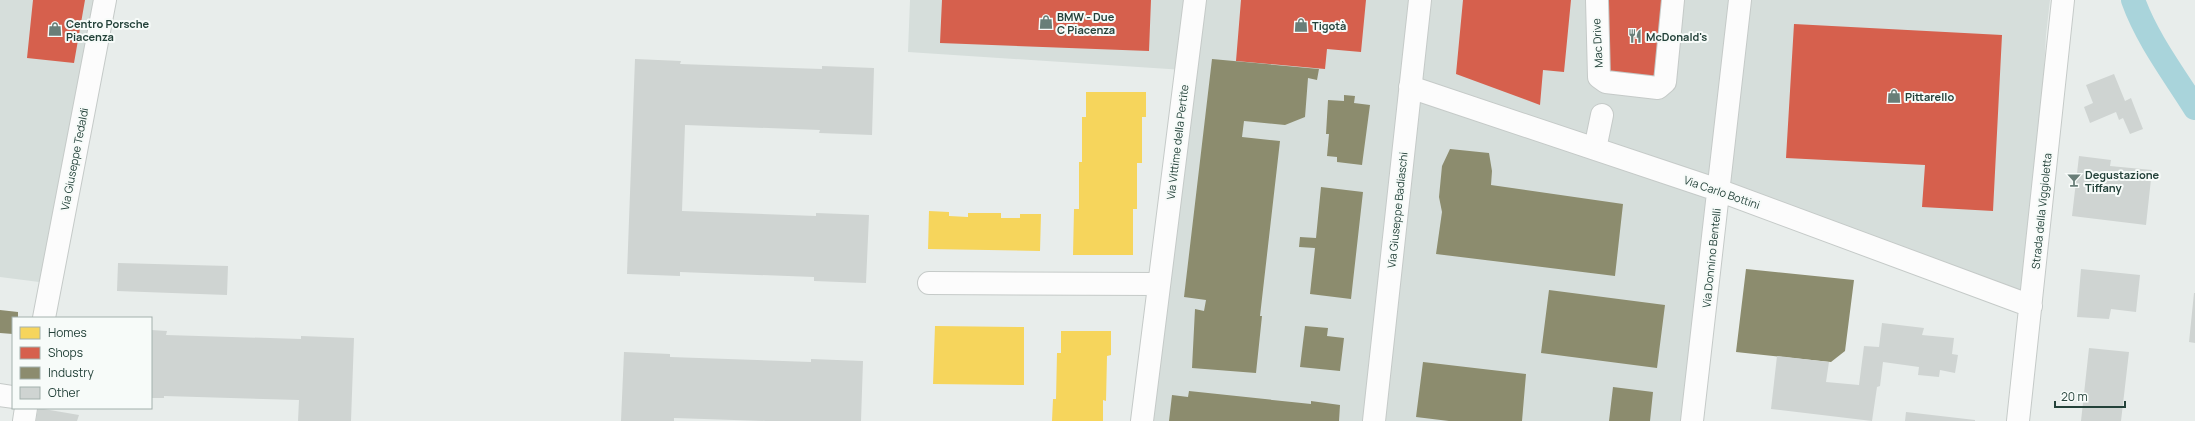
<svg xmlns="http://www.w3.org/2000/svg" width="2195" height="421" font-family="Manrope,sans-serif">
	<rect width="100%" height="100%" fill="#e8edeb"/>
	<path fill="#d6dedb" d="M0 0H104L47 283 0 277Z
		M910 0H2050L2046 35 2031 307 1719 191 1693 421H1142L1184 70 908 52Z"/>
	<path fill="#f6d55c" d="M1086 92H1146V117H1142V163H1137V209H1133V255H1073L1074 209H1079V162H1082V117H1086Z
		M929 211 949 212V216L968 217V213H1001V218H1020V214H1041L1040 251 928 249Z
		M935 326 1024 327V385L933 384Z
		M1061 331H1111V355L1107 356 1106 401 1103 400V421H1052L1053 399H1056L1057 353H1061Z"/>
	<path fill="#d6604d" d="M33 0H85L74 63 27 58Z
		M942 0H1151L1149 51 940 43Z
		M1241 0H1366L1361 52 1327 49 1325 69 1236 61Z
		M1463 0H1571L1564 72 1543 70 1540 105 1456 74Z
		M1608 0H1668L1662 78 1602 73Z
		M1794 24 2002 35 1993 211 1922 207 1925 165 1786 158Z"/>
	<path fill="#8c8c6e" d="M1212 59 1319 69 1317 80 1308 78 1305 117 1285 125 1244 121 1242 137 1280 141 1260 316H1262L1256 373 1192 368 1195 309 1204 311 1206 300 1184 297Z
		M1344 95 1355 96 1354 103 1370 105 1362 165 1337 162V157L1327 156 1329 134H1326L1328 100 1344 101Z
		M1450 149 1489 153 1492 171 1491 185 1623 204 1615 276 1436 254 1442 212 1439 197 1442 166Z
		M1321 187 1363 192 1351 299 1310 294 1315 248 1299 247 1300 237 1316 238Z
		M1746 269 1854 280 1845 351 1831 362 1736 352Z
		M1549 290 1665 305 1657 368 1541 353Z
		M0 310 18 312V318H13V334L0 333Z
		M1305 326 1328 328 1327 336 1344 338 1340 371 1300 367Z
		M1423 362 1526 374 1522 421H1449L1416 417Z
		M1613 387 1653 392 1650 421H1609Z
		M1189 391 1311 404V401L1340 405 1339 421H1169L1172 395 1188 397Z"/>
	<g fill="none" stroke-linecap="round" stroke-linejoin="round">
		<path stroke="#a9d4db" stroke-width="24" d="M2133 0C2147 39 2173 73 2195 108"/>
	</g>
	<path fill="#cfd4d2" d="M635 59 681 61 680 64 822 69V66L874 68 872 135 819 133 820 130 685 125 682 211 816 216V213L869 215 866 283 814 281V277L680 272V276L627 274Z
		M2114 74 2125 101 2131 98 2143 129 2130 134 2123 118 2119 120 2116 112 2090 123 2084 107 2093 103 2086 85Z
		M2079 156 2111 160 2110 166 2152 170 2146 225 2072 216Z
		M118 263 228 266 227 295 117 291Z
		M2081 269 2140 275 2136 312 2111 309 2109 319 2077 317Z
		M2194 293H2195V343L2189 342Z
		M1882 323 1924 328 1922 335 1954 338 1952 354 1958 355 1955 373 1940 370 1939 377 1918 375 1919 367 1883 362 1880 386 1877 387 1872 421 1771 409 1777 356 1829 362 1826 382 1859 385 1864 346 1879 347Z
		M151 330 167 331 166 335 301 339V336L354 338 351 421H298L299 400 164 396V398H151Z
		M2089 348 2129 352 2121 421H2081Z
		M624 352 670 354V357L811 362V359L863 361 861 421H766L674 418V421H621Z
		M38 408 79 415 77 421H36Z
		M1906 412 1975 420V421H1905Z"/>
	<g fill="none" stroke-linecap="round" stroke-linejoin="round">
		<defs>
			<path id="minor" d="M1597 0 1599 77 1606 82 1658 88 1665 82 1673 0
				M1410 87 1718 190 2031 306
				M1595 149 1602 115
				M929 283 1159 284
				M44 318 105 0
				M0 395 13 397
				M24 421 26 408
				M1142 421 1195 0
				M1374 421 1420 0
				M1692 421 1740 0
				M2018 421 2063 0"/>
		</defs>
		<use href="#minor" stroke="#c5cac8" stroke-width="24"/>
		<use href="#minor" stroke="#fcfcfc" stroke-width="22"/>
	</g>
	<defs>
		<symbol id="shop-bare" viewBox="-9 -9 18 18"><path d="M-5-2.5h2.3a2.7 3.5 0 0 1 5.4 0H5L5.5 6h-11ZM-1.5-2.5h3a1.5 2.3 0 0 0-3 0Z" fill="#697e78" stroke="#f7fbf9" stroke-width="2.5" paint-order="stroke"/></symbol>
		<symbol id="restaurant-bare" viewBox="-9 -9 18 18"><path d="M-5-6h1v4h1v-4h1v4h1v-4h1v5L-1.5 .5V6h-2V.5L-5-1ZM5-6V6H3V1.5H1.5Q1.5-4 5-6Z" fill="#697e78" stroke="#f7fbf9" stroke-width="2.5" paint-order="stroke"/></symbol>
		<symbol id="bar-bare" viewBox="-9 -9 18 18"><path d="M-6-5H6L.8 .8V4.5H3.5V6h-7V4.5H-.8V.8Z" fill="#697e78" stroke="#f7fbf9" stroke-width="2.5" paint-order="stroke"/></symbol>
	</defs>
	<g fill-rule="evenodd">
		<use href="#shop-bare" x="1036" y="12" width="20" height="20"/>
		<use href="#shop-bare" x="1291" y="15" width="20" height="20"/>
		<use href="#shop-bare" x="45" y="19" width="20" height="20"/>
		<use href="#restaurant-bare" x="1625" y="26" width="20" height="20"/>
		<use href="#shop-bare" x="1884" y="86" width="20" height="20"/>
		<use href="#bar-bare" x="2064" y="170" width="20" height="20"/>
	</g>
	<g text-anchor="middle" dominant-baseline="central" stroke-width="4" stroke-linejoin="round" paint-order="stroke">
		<g font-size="11" font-weight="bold" fill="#24423a" stroke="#f7fbf9" text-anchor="start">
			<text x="1057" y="16">BMW - Due<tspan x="1057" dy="13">C Piacenza</tspan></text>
			<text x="66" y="23">Centro Porsche<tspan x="66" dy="13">Piacenza</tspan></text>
			<text x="1312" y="25">Tigotà</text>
			<text x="1646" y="36">McDonald's</text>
			<text x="1905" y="96">Pittarello</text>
			<text x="2085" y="174">Degustazione<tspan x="2085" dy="13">Tiffany</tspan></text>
		</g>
		<g font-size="11" fill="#24423a" stroke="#f7fbf9">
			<text transform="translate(1597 43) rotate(-93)">Mac Drive</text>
			<text transform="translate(1177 142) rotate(-83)">Via Vittime della Pertite</text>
			<text transform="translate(74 159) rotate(-79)">Via Giuseppe Tedaldi</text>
			<text transform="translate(1722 192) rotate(19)">Via Carlo Bottini</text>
			<text transform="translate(1397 210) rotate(-84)">Via Giuseppe Badiaschi</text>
			<text transform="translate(2041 211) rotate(-84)">Strada della Viggioletta</text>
			<text transform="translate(1711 258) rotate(-84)">Via Donnino Bentelli</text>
		</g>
	</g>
	<rect x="12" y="317" width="140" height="92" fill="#f7fbf9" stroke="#a3b1ad"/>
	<rect x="20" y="327" width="20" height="12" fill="#f6d55c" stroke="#a3b1ad"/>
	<text x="48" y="337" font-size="12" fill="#24423a">Homes</text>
	<rect x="20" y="347" width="20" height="12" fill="#d6604d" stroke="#a3b1ad"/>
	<text x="48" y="357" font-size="12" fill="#24423a">Shops</text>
	<rect x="20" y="367" width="20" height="12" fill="#8c8c6e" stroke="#a3b1ad"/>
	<text x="48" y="377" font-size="12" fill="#24423a">Industry</text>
	<rect x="20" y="387" width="20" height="12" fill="#cfd4d2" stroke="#a3b1ad"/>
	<text x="48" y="397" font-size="12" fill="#24423a">Other</text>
	<path d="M2055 401v6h70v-6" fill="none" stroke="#24423a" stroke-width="2"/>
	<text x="2061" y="401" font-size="12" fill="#24423a" stroke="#f7fbf9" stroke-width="3" paint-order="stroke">20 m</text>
</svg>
